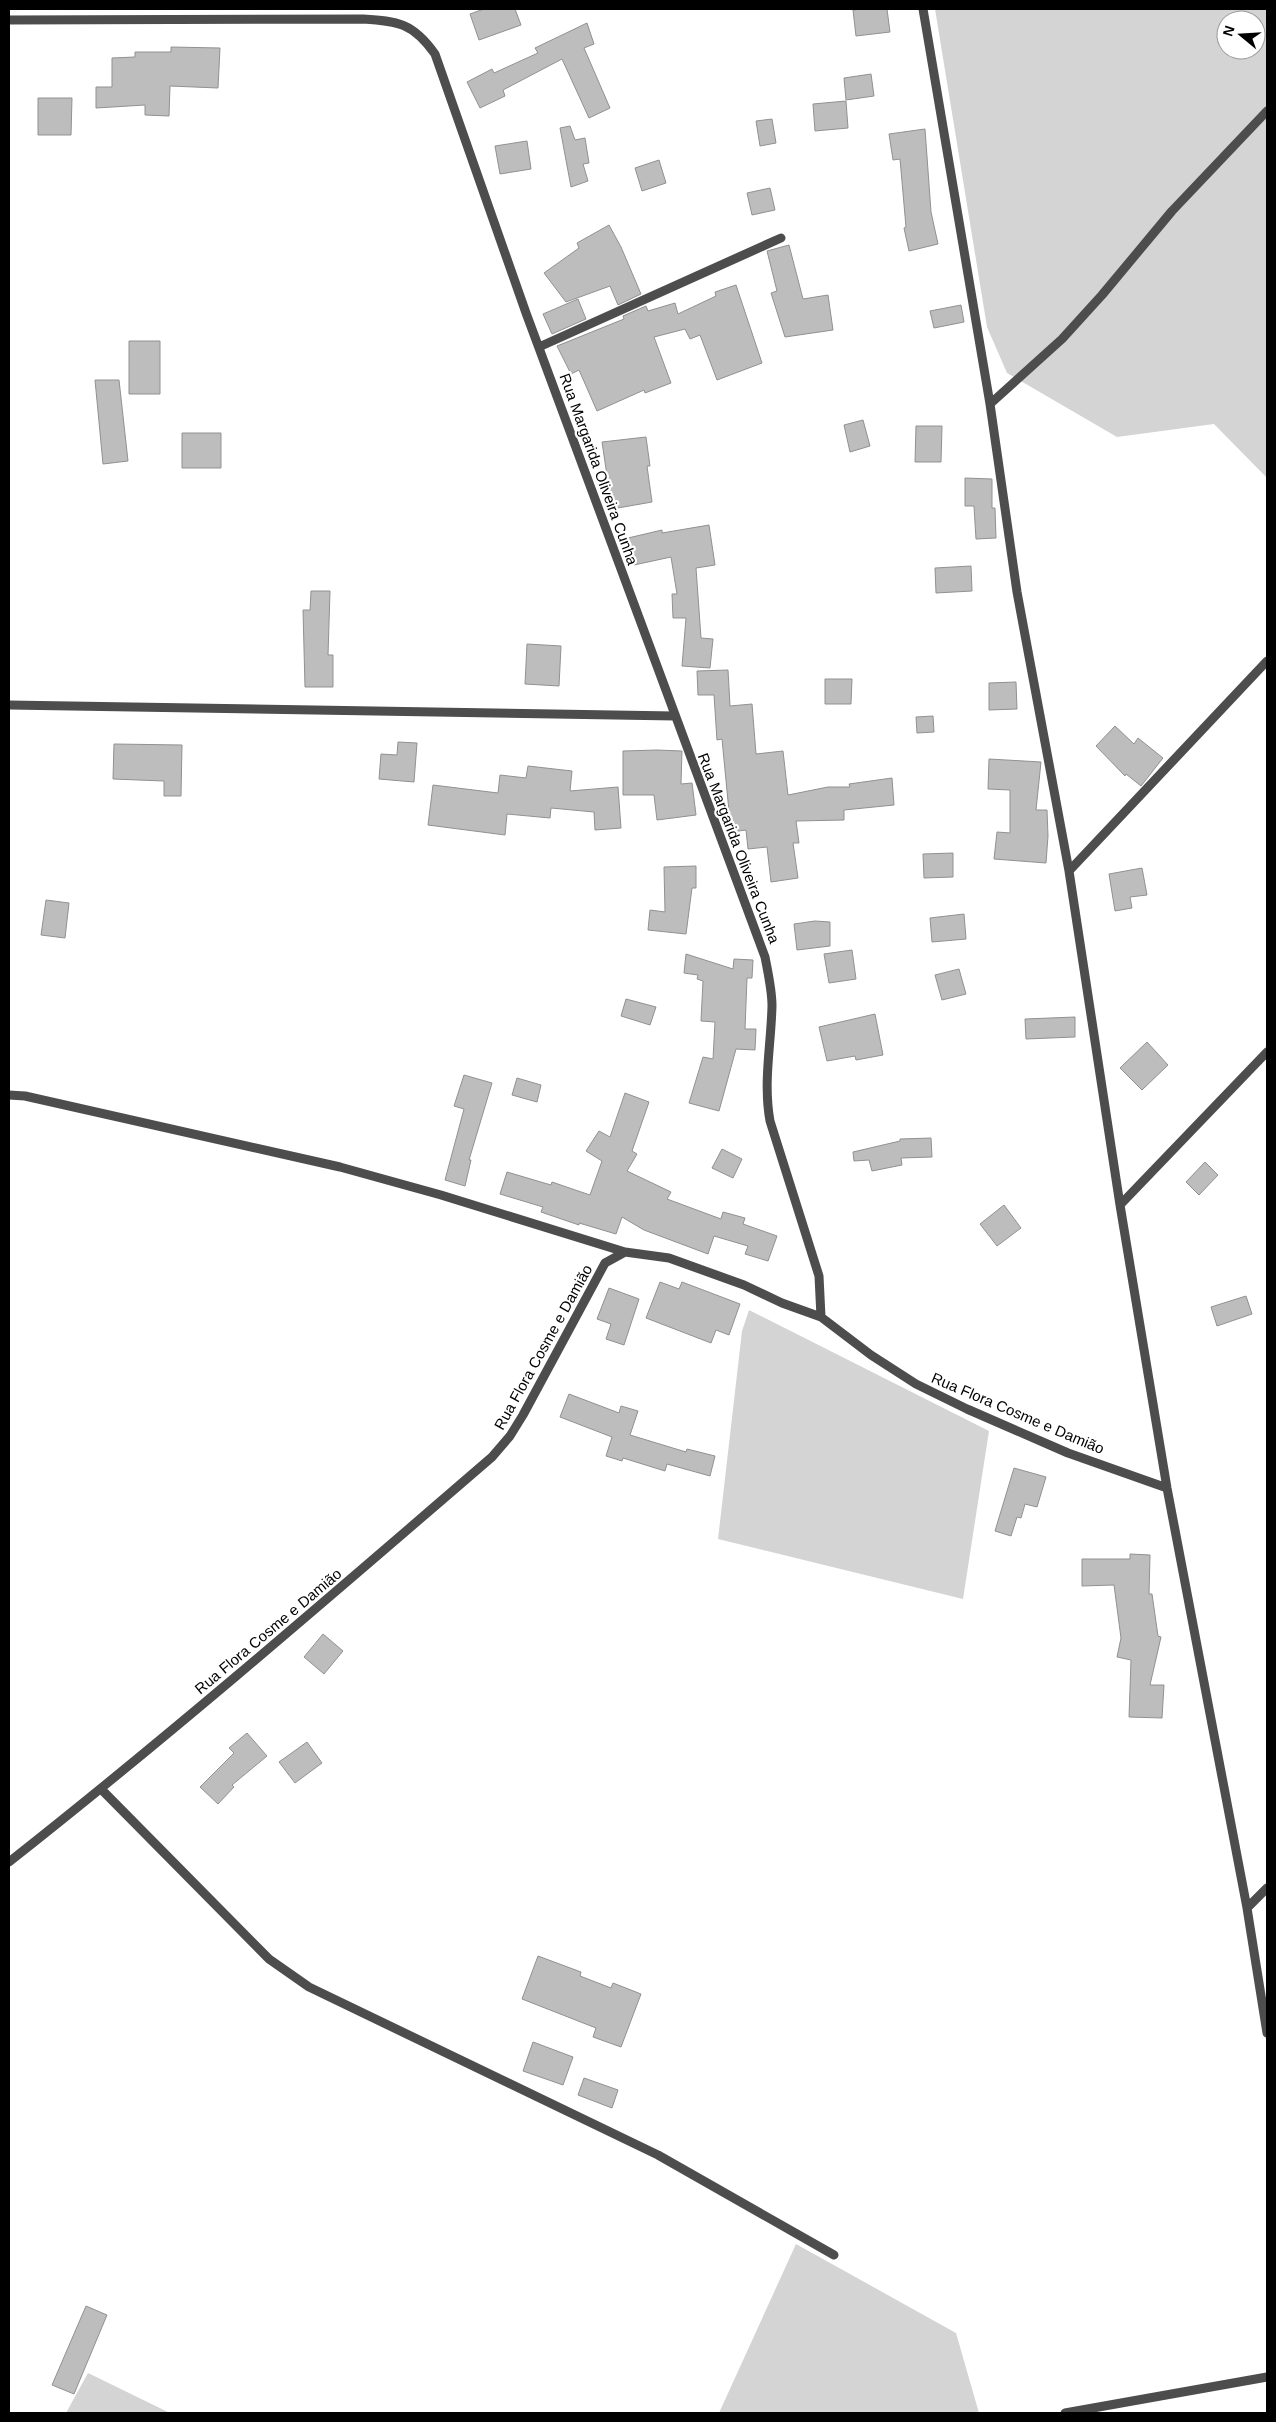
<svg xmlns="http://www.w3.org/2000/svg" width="1276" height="2422" font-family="Arial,sans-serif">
	<rect width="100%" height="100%" fill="#fff"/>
	<path fill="#d4d4d4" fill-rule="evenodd" d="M935 9H1267V478L1214 424 1117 437 1007 373 987 327ZM1226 20H1256V50H1226Z
		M749 1310 989 1431 963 1599 718 1539 742 1331Z
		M796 2244 956 2333 979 2413H719Z
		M88 2373 170 2413H66Z"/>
	<path fill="#bdbdbd" stroke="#919191" d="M484 9H515L521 25 479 40 470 14Z
		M863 9H887L890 32 856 36 853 10Z
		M587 23 594 44 584 48 610 108 589 118 562 59 503 90 505 96 480 108 467 82 492 69 494 73 538 53 535 48Z
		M171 47 220 48 218 88 170 86 169 116 145 115V105L96 108V87H112V58L135 57V52H171Z
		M871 74 874 96 846 100 844 78Z
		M38 98H72L71 135H38Z
		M846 101 848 128 815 131 813 104Z
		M772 119 776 143 760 146 756 121Z
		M570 126 575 140 585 138 589 163 583 164 588 181 571 187 560 128Z
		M925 129 931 212 938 244 909 251 904 228 906 227 900 159 893 160 889 134Z
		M527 141 531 169 500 174 495 146Z
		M659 160 666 183 642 191 635 168Z
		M770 188 775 210 752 215 747 193Z
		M609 225 621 247 641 294 618 305 610 286 566 302 544 273 579 248 577 243Z
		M789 245 803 299 828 295 833 330 785 337 771 293 777 291 767 251Z
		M736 285 762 363 717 380 700 335 690 339 685 329 654 337 671 383 645 393 644 390 597 411 579 370 571 374 557 346 624 319 623 316 646 306 648 311 675 303 678 314 716 296 715 292Z
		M578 299 586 319 552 334 543 314Z
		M961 305 964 322 934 328 930 311Z
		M129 341H160V394H129Z
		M95 380H119L128 461 103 464Z
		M863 420 870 446 850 452 844 425Z
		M916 426H942L941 462H915Z
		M182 433H221V468H182Z
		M646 437 650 466H647L652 502 612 509 602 442Z
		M965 478 992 479V508H995L996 538 976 539 974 506H965Z
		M709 525 715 565 696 568 701 638 713 639 710 668 682 666 686 618H673L672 594H677L671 557 634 565 628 538 662 530V533Z
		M971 566 972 591 936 593 935 568Z
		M311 591H330L328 655H333V687H305L303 610H310Z
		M527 644 561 646 559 686 525 684Z
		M728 670 730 706 752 704 756 754 783 751 788 795 828 787H850L849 784 892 778 894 805 844 810V820L796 821 799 843H793L798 878 771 882 767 847 748 849 746 830 731 832 722 739 717 740 714 695H698L697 671Z
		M825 679H852L851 704H825Z
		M1016 682 1017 709 989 710V683Z
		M933 716 934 732 917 733 916 717Z
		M1115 726 1134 744 1138 738 1163 758 1141 786 1126 774 1125 776 1096 746Z
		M398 742 417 743 414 782 379 779 381 754 397 755Z
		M114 744 182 745 181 796H164V781L113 779Z
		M657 750 682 751 681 784 692 783 696 815 657 820 654 795H623V751Z
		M989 759 1041 762 1036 810H1047L1048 836 1046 863 994 859 997 832 1010 833V790L988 789Z
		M528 766 572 771 570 791 618 787 621 828 595 830 594 812 551 808 550 818 507 814 505 835 428 825 433 785 498 793 500 775 526 778Z
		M953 853V877L924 878 923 854Z
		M696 866V888H692L686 934 648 930 650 910 665 912 664 867Z
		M1142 868 1147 895 1130 897 1132 908 1115 911 1109 874Z
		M46 900 69 903 65 938 41 935Z
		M964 914 966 939 932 942 930 918Z
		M815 921 830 922V946L797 950 794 924Z
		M852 950 856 979 829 983 824 954Z
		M686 954 733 969 734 959 753 960 752 978H747L745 1029H756L755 1050 736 1049 719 1111 689 1103 703 1057 713 1059 715 1022 701 1021 703 981 697 979 698 975 684 973Z
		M959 969 966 994 942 1000 935 975Z
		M626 999 656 1007 650 1025 621 1016Z
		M875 1014 883 1055 856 1060 855 1056 827 1061 819 1027Z
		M1075 1017V1037L1026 1039 1025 1019Z
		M1147 1042 1168 1065 1142 1090 1120 1068Z
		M464 1075 492 1083 469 1160H471L465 1186 445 1180 464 1109 454 1106Z
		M517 1078 541 1085 537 1102 512 1095Z
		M625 1093 649 1102 632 1151 637 1154 627 1171 671 1192 667 1199 721 1219 723 1212 745 1218 743 1224 777 1236 768 1261 745 1254 748 1246 714 1236 708 1254 644 1230 622 1217 616 1234 579 1223V1225L541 1212 543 1207 500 1194 507 1172 551 1185 552 1182 590 1195 602 1161 586 1151 599 1131 610 1137Z
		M931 1138 932 1157 901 1158 902 1165 872 1171 869 1160 854 1161 853 1152 900 1141V1139Z
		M722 1149 742 1159 733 1178 712 1168Z
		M1205 1162 1218 1175 1199 1195 1186 1182Z
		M1004 1205 1021 1228 997 1246 980 1224Z
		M660 1282 679 1289 682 1282 740 1304 729 1335 716 1330 711 1343 646 1318Z
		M609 1288 639 1299 624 1345 606 1339 611 1324 597 1319Z
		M1246 1296 1252 1314 1217 1326 1211 1307Z
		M569 1394 619 1413 621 1406 638 1411 630 1435 686 1452 687 1449 715 1456 710 1476 667 1464 665 1471 623 1458 622 1461 606 1456 612 1437 560 1417Z
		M1014 1468 1046 1477 1037 1507 1025 1504 1021 1518 1017 1517 1011 1536 995 1531Z
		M1130 1554 1150 1555 1149 1594H1152L1158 1636 1161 1637 1150 1685H1164L1162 1718 1129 1717 1131 1660 1117 1657 1121 1638 1114 1585 1082 1586V1559H1130Z
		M323 1634 343 1651 324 1674 304 1657Z
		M247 1733 267 1756 232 1785 234 1787 218 1804 200 1787 234 1753 229 1748Z
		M307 1742 322 1763 295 1783 279 1762Z
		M538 1956 581 1972 580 1976 611 1988 613 1983 641 1994 621 2047 593 2037 596 2028 522 1999Z
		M533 2042 573 2057 563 2085 523 2071Z
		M584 2078 618 2090 612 2108 578 2095Z
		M86 2306 107 2315 74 2394 52 2385Z"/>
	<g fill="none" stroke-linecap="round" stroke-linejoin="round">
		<path stroke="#4d4d4d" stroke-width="9" d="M923 9 990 404 1017 592 1069 871 1120 1205 1167 1488 1247 1908 1267 2033
			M9 20 363 19C398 21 413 23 435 54L526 313 765 957C768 973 772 990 772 1006 771 1046 763 1082 770 1121L819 1276 821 1317
			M539 347 781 238
			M990 404 1062 339 1102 295 1172 211 1267 111
			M9 705 675 716
			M1069 871 1267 661
			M9 1095 25 1096 340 1167 441 1195 625 1252
			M1120 1205 1267 1052
			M101 1789 269 1959 309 1987 658 2155 834 2255
			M9 1862C174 1732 333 1594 492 1457L510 1436 523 1415 605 1263 625 1252 669 1258 744 1285 782 1303 821 1317 871 1355 916 1384 967 1409 1068 1453 1167 1488
			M1247 1908 1267 1888
			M1065 2413 1267 2377"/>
	</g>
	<g text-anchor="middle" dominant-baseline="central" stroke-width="4.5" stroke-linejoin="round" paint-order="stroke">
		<g font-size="15" fill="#000" stroke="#fff">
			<text transform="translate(599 469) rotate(70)">Rua Margarida Oliveira Cunha</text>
			<text transform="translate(739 848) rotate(69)">Rua Margarida Oliveira Cunha</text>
			<text transform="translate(543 1347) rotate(-61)">Rua Flora Cosme e Damião</text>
			<text transform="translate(1018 1413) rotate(23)">Rua Flora Cosme e Damião</text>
			<text transform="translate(268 1631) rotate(-40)">Rua Flora Cosme e Damião</text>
		</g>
	</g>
	<rect width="1276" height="2422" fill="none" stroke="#000000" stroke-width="20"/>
	<g transform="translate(1241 35) rotate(288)"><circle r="24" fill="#ffffff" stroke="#999999"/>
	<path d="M0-4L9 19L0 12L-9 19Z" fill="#000000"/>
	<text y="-8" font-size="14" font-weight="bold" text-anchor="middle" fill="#000000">N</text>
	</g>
</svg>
